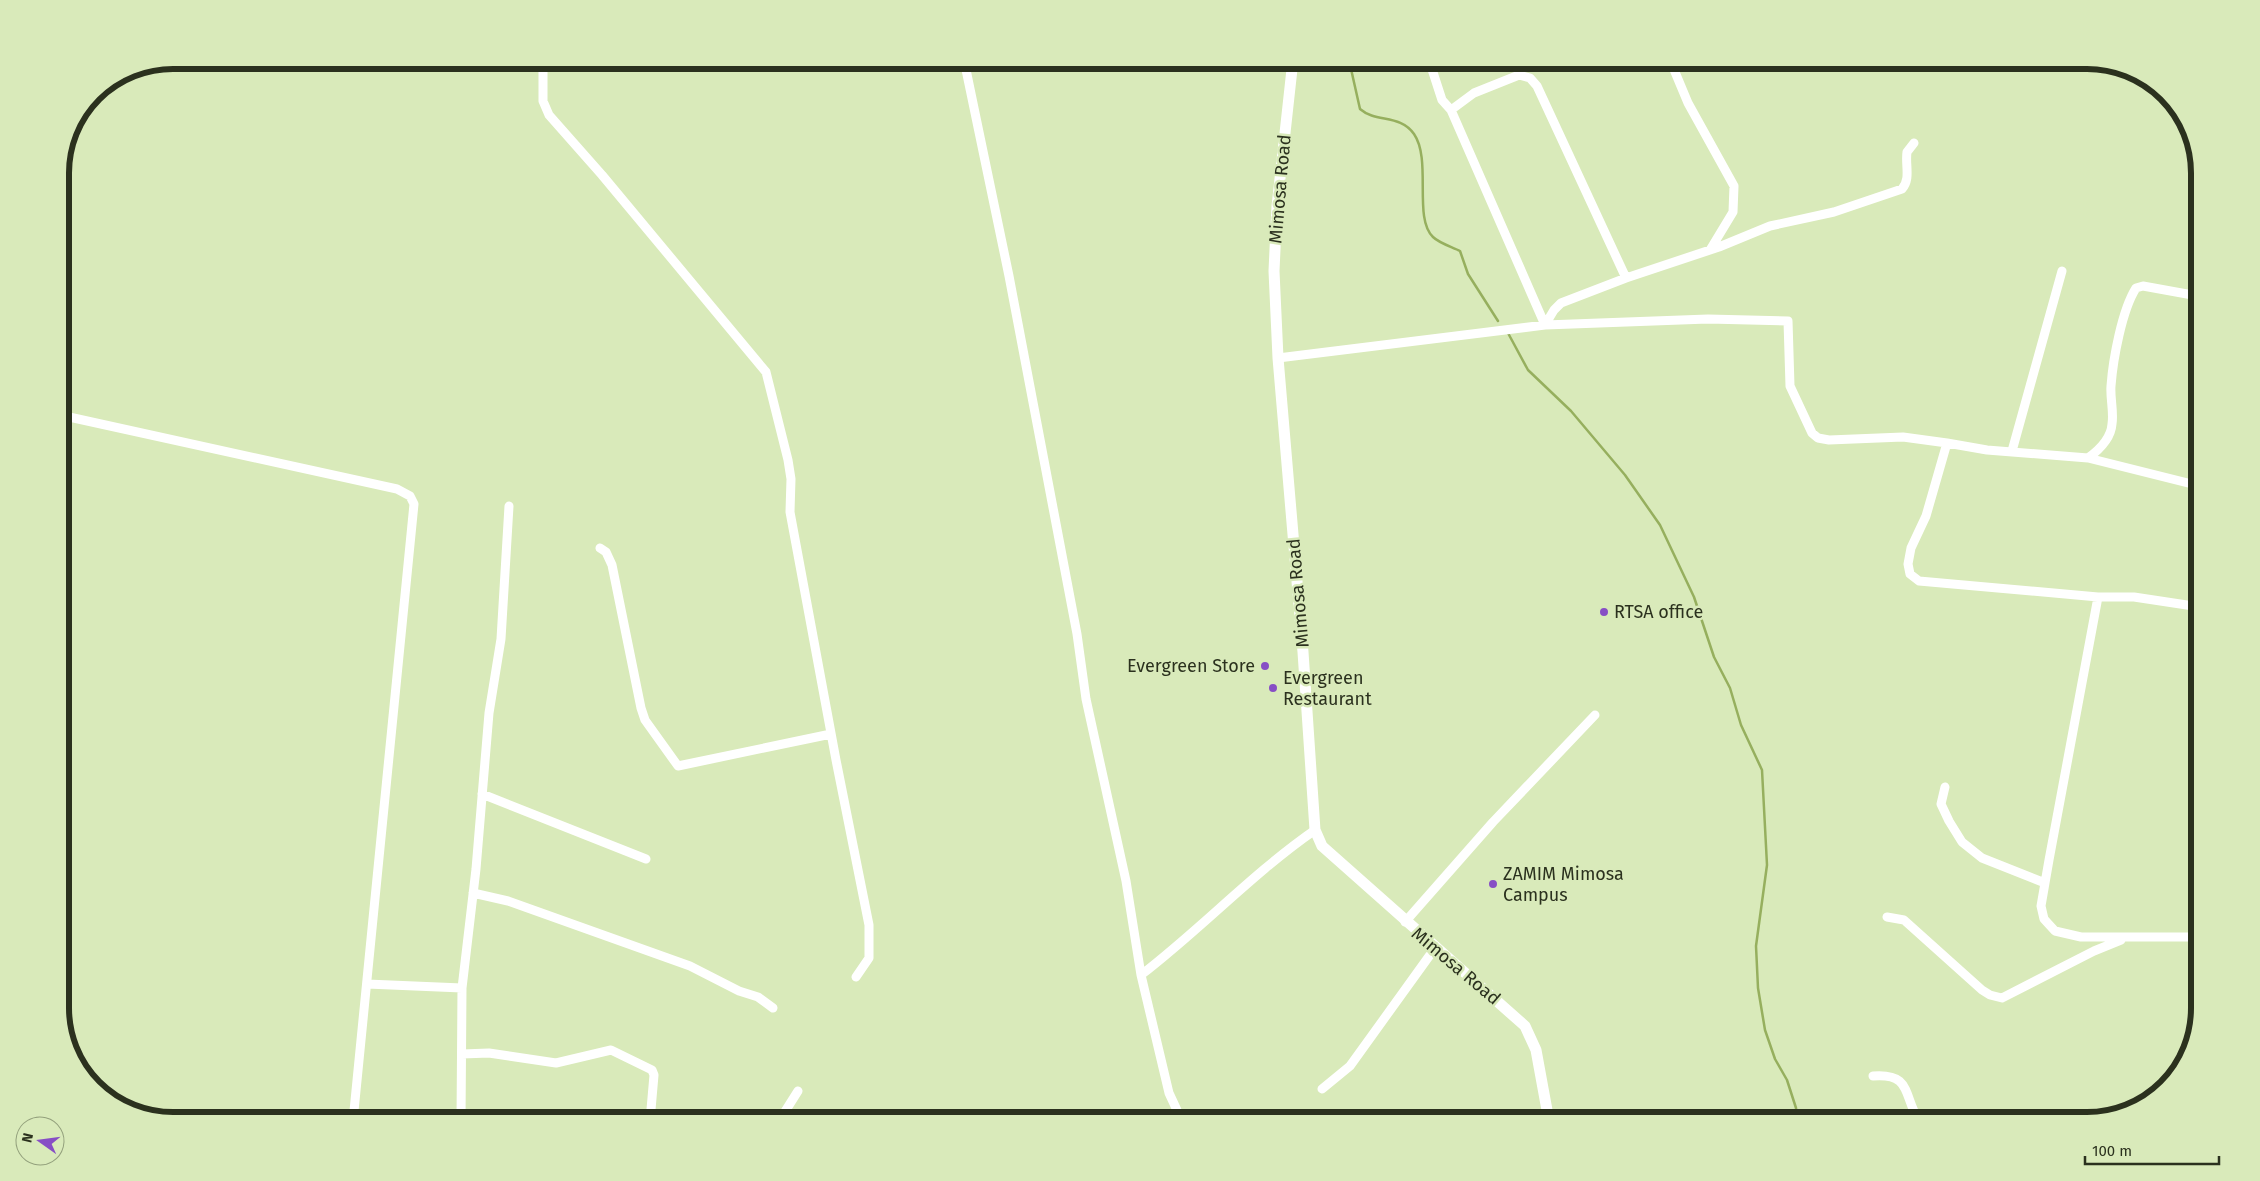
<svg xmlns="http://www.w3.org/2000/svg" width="2260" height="1181" font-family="'Fira Sans',sans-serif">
	<rect width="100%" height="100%" fill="#d9eaba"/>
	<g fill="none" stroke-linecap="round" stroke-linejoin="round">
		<path stroke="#96af5e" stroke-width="2.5" d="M1349 60 1360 109C1376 123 1400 114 1414 134 1432 160 1413 218 1433 237 1439 243 1452 247 1460 251L1468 274 1498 321
			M1508 333 1528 370 1571 411 1625 475 1660 525 1694 597 1714 657 1730 688 1741 725 1762 770 1767 865 1756 946 1758 988 1765 1030 1775 1059 1787 1080 1796 1108 1797 1121"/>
		<path stroke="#fff" stroke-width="9" d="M543 60V101L549 115 602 175 766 372 788 460 791 479 790 512 836 760 869 925V958L856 977
			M964 60 1009 276 1077 634 1086 699 1126 881 1141 975C1201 929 1253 873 1315 830
			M1429 60 1442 100 1451 110 1545 325
			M1670 60 1688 103 1734 186 1733 212 1710 250
			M1451 110 1474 93 1519 75 1530 78 1537 86 1626 278
			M1545 325 1554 310 1561 303 1626 278 1719 247 1770 226 1834 212 1902 189C1911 179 1905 165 1907 152L1914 143
			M1278 358 1545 325 1708 319 1788 321 1790 386 1812 433 1818 438 1829 440 1903 437 1947 443
			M60 415 397 489 410 496 414 504 353 1121
			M2012 451 2062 271
			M2088 458C2099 450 2111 439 2112 424 2114 412 2110 398 2111 386 2113 359 2122 310 2136 288L2143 286 2198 296
			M2200 486 2088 458 1987 450 1947 443 1926 516 1911 548 1908 564 1910 574 1919 581 2098 597H2134L2200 607
			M600 548 606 552 612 565 641 708 645 720 678 766 831 734
			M2098 597 2049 860 2041 906 2044 919 2055 931 2081 937H2200
			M1945 787 1941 804 1949 821 1962 842 1982 858 2045 883
			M482 794 646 859
			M473 893 508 901 690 966 739 991 758 997 773 1008
			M1887 917 1904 920 1982 990 1990 995 2002 998 2094 951 2121 940
			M1405 922 1493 822 1595 715
			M1141 975 1169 1093 1182 1121
			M367 984 462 988
			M462 1054 489 1053 556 1063 611 1050 652 1070 654 1075 650 1121
			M1873 1076C1912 1073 1903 1095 1919 1121
			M1322 1089 1350 1066 1435 948
			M461 1121 462 988 476 869 489 713 501 639 509 506
			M779 1121 798 1091"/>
		<path stroke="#fff" stroke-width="11" d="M1293 60 1277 206 1274 271 1278 358 1303 652 1315 830 1322 846 1525 1026 1536 1050 1549 1121"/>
	</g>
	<g fill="#874ec5" stroke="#d9eaba" stroke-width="2">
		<circle cx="1604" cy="612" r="5"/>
		<circle cx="1265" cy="666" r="5"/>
		<circle cx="1273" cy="688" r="5"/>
		<circle cx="1493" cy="884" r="5"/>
	</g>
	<g text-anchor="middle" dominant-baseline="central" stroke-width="5" stroke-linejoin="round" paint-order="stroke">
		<g font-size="18" fill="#2b311e" stroke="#d9eaba">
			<text transform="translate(1280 189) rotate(-85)">Mimosa Road</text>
			<text transform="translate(1298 593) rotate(-95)">Mimosa Road</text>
			<text transform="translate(1456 966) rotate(40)">Mimosa Road</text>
		</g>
		<g font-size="18" fill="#2b311e" stroke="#d9eaba" text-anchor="start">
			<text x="1614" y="612">RTSA office</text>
			<text x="1255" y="666" text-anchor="end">Evergreen Store</text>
			<text x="1283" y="678">Evergreen<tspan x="1283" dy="21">Restaurant</tspan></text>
			<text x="1503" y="874">ZAMIM Mimosa<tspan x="1503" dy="21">Campus</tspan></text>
		</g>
	</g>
	<path d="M0 0H2260V1181H0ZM173 69H2087A104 104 0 0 1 2191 173V1008A104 104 0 0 1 2087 1112H173A104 104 0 0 1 69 1008V173A104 104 0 0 1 173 69Z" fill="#d9eaba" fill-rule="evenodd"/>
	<path fill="none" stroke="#2b311e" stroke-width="6" d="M173 69H2087A104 104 0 0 1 2191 173V1008A104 104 0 0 1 2087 1112H173A104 104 0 0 1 69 1008V173A104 104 0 0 1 173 69Z"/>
	<g transform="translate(40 1141) rotate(284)"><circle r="24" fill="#d9eaba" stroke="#93a07c"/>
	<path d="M0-4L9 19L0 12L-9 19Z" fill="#874ec5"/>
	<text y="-8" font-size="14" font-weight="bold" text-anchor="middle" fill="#2b311e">N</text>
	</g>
	<path d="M2085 1156v8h134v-8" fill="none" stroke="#2b311e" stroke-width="2.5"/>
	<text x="2092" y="1156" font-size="15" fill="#2b311e" stroke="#d9eaba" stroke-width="4" paint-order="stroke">100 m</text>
</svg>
